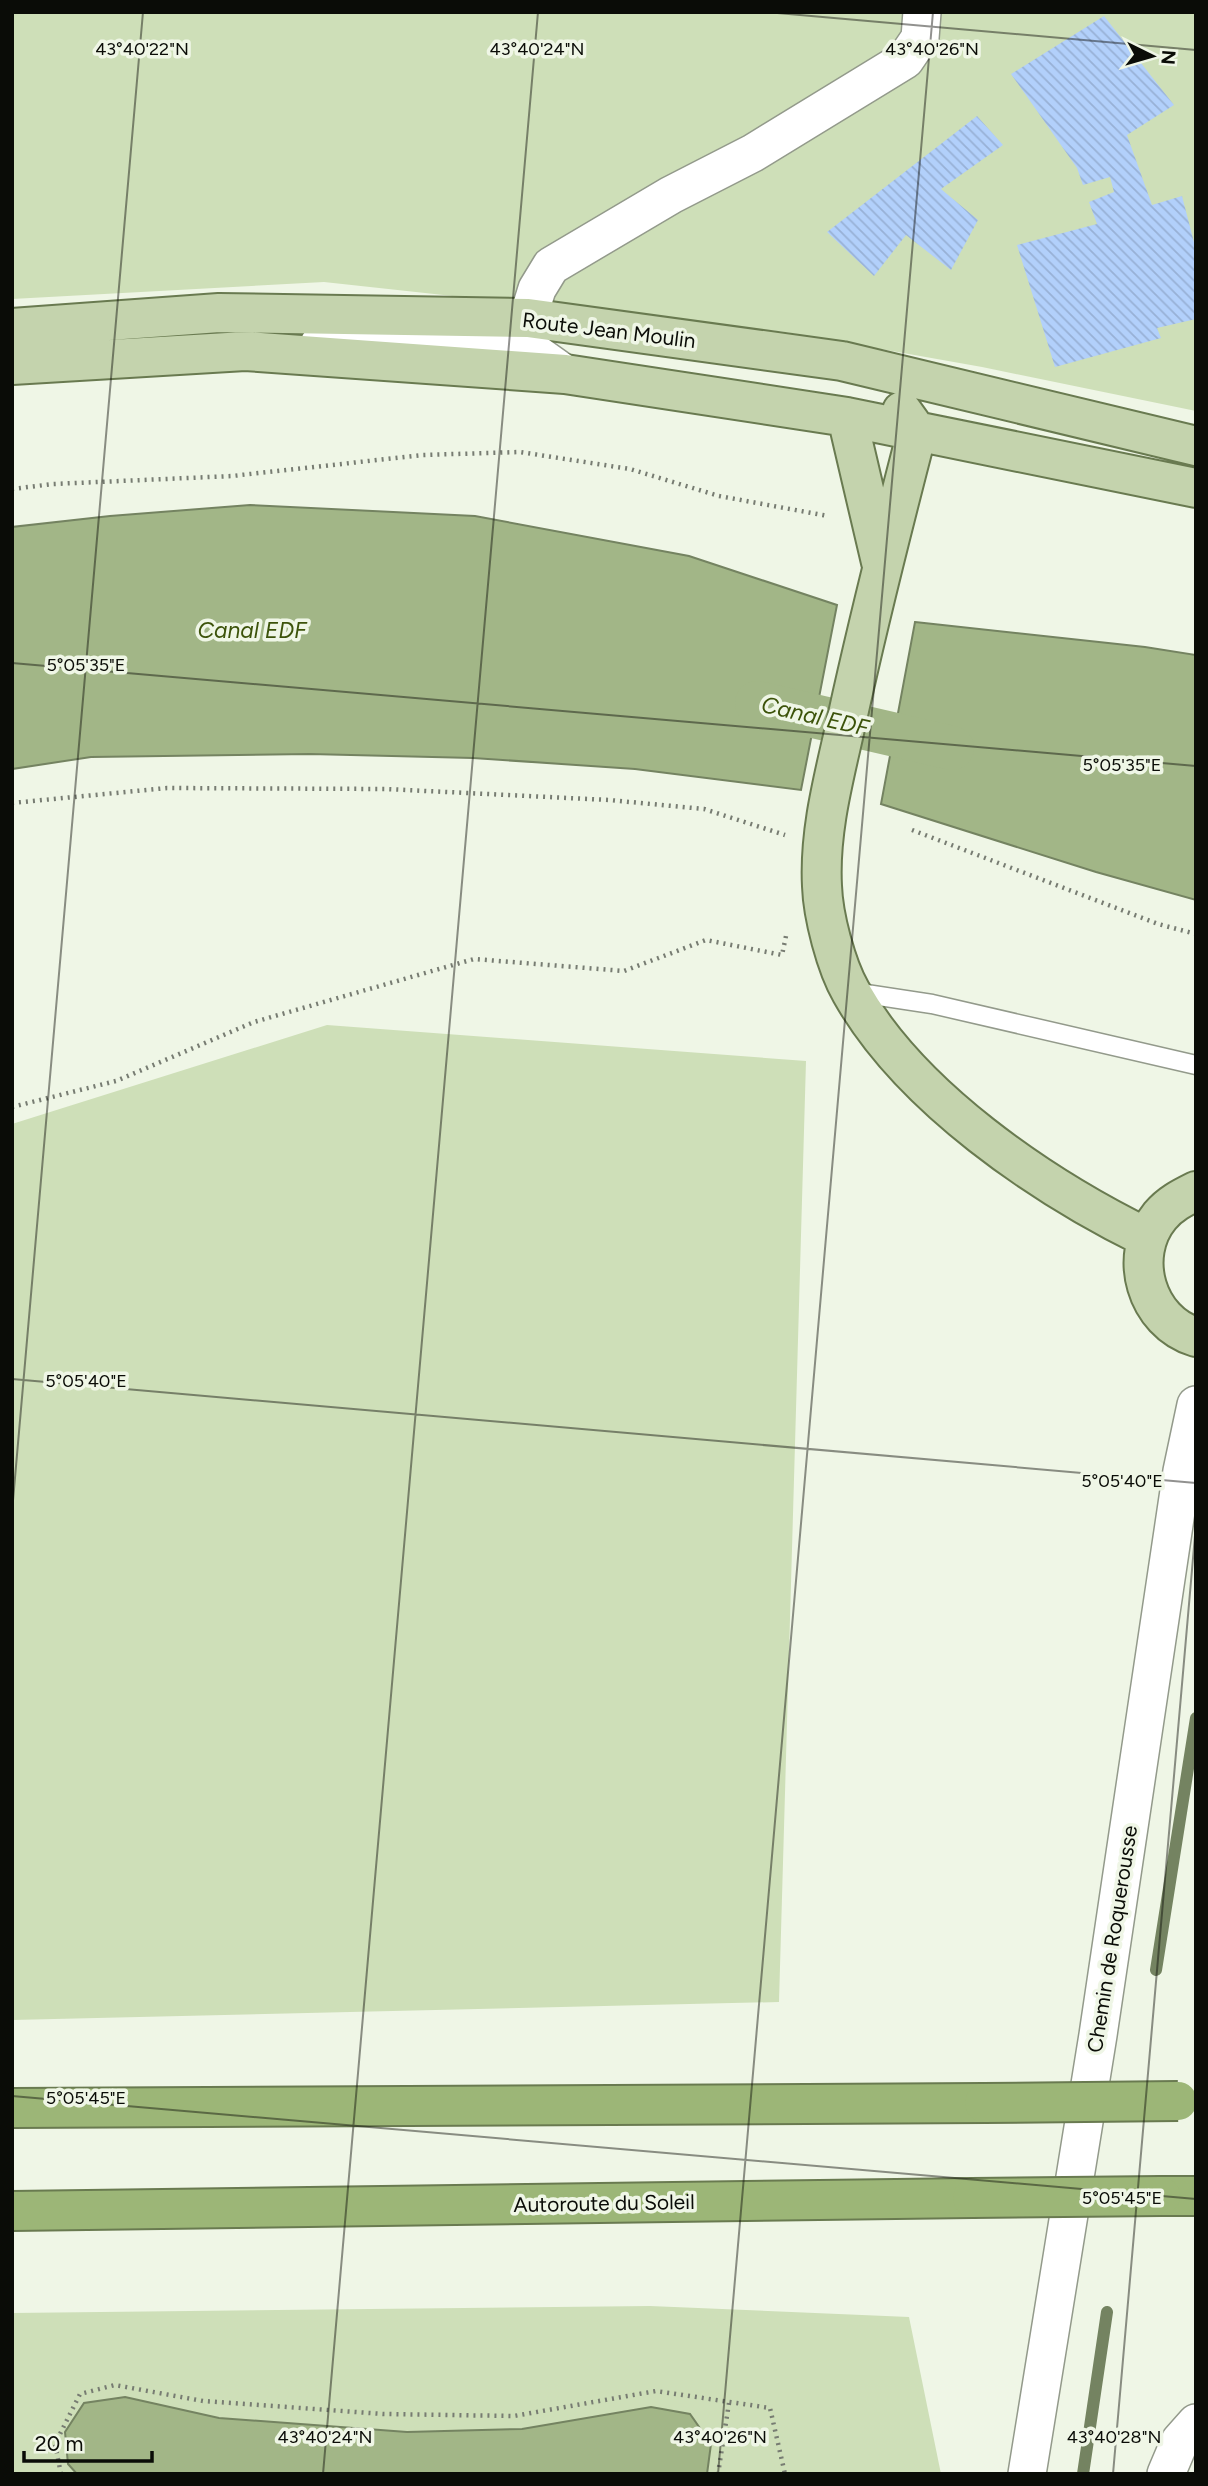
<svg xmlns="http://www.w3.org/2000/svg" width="1208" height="2486" font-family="Figtree,sans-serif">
	<defs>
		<pattern id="building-back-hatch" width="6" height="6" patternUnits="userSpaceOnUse" patternTransform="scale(1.75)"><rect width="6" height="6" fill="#b2d0fb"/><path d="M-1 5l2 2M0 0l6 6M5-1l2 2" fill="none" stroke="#98b1d6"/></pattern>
	</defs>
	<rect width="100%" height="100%" fill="#eff6e6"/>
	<path fill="#cedfb8" d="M12 12H1196V411L982 367 785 332 324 282 12 299Z
		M327 1025 806 1061 779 2002 12 2020V1124Z
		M650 2306 909 2317 941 2474H12V2313Z"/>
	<path fill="#a2b687" stroke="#748361" stroke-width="2" d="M250 505 475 516 689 556 837 605 801 790 635 769 473 758 310 754 91 757 12 769V527L110 516Z
		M915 622 1145 647 1196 655V900L1096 872 881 804Z
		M125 2397 219 2418 407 2432 522 2429 651 2407 690 2414 711 2444 707 2474H77L68 2464 65 2432 84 2403Z"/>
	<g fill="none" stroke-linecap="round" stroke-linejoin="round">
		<path stroke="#748361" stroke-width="12" d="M1156 1970 1196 1718
			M1083 2474 1107 2312"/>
		<path stroke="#a2b687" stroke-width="44" d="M757 703 952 748"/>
	</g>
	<path fill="url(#building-back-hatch)" d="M1104 16 1174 105 1127 135 1152 205 1182 196 1196 250V319L1157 328 1161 338 1055 367 1017 245 1097 224 1089 202 1114 192 1110 177 1083 185 1077 168 1011 74Z
		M977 116 1003 145 941 189 978 220 951 270 906 235 874 276 827 232Z"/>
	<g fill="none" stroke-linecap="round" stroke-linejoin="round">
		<defs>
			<path id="service" d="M853 992 932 1004 1196 1065"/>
			<path id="minor" d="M319 344 375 340 527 347
				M565 374 527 347 528 318 537 289 551 266 671 195 753 153 905 60 920 38 922 12
				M1027 2474 1098 2035 1182 1471 1196 1405
				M1166 2474 1180 2441 1196 2423"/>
			<path id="primary" d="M12 328 219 313 528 318 842 361 1196 446
				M12 365 245 351 565 374 847 417 1196 488
				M902 411 917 432C892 528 868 623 847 719 835 774 819 829 822 886 823 916 836 966 851 992 910 1097 1041 1186 1147 1238
				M847 417 881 562
				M1196 1191C1182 1198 1170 1204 1160 1216 1127 1256 1146 1322 1196 1337"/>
			<path id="motorway" d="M12 2108 984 2103
				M1161 2196H1196
				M12 2211 972 2198"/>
		</defs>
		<use href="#service" stroke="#939a8b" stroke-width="21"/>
		<use href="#minor" stroke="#939a8b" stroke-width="40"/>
		<use href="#primary" stroke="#697a50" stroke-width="42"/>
		<use href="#motorway" stroke="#697a50" stroke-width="42"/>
		<path stroke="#777c72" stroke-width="4.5" stroke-dasharray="2 5" stroke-linecap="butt" d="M12 489 53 484 232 476 423 455 520 452 630 469 719 496 828 516
			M12 803 167 788 386 789 609 800 704 809 785 835
			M912 830 1158 924 1196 934
			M12 1107 116 1081 254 1022 474 959 624 971 706 940 782 955 786 936
			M61 2474 55 2444 80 2394 115 2385 203 2401 384 2414 514 2416 656 2391 770 2408 785 2474
			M718 2474 729 2403"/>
		<use href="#service" stroke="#fff" stroke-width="18"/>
		<use href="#minor" stroke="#fff" stroke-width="37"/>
		<use href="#primary" stroke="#c4d3ad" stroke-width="38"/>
		<use href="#motorway" stroke="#9cb677" stroke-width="38"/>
		<defs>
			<path id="motorway-bridge" d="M984 2103 1178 2101
				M972 2198 1161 2196"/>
		</defs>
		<use href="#motorway-bridge" stroke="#697a50" stroke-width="42" stroke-linecap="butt"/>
		<use href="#motorway-bridge" stroke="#9cb677" stroke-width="38"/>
	</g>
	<path fill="none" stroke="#0a0c07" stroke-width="2" stroke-opacity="0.45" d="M766 12 1196 50M12 663 1196 766M12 1379 1196 1483M12 1512 143 12M12 2096 1196 2199M323 2474 538 12M718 2474 933 12M1113 2474 1196 1524"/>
	<g text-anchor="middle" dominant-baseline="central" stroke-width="7" stroke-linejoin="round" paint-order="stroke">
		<g font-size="21" fill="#0a0c07" stroke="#eff6e6">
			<text transform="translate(609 330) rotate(7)">Route Jean Moulin</text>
			<text transform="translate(1112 1939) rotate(-81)">Chemin de Roquerousse</text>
			<text transform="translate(604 2203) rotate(-1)">Autoroute du Soleil</text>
		</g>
		<g font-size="23" font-style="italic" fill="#3c530a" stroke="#eff6e6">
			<text x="252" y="630">Canal EDF</text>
			<text transform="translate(815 716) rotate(13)">Canal EDF</text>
		</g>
	</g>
	<g font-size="18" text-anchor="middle" fill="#0a0c07" stroke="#eff6e6" stroke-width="7" stroke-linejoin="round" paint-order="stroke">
		<text x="142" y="55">43°40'22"N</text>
		<text x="932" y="55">43°40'26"N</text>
		<text x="537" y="55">43°40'24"N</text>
		<text x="86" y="671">5°05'35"E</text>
		<text x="1122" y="771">5°05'35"E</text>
		<text x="86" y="1387">5°05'40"E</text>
		<text x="1122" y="1487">5°05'40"E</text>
		<text x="86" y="2104">5°05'45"E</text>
		<text x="1122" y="2204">5°05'45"E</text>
		<text x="325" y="2443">43°40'24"N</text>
		<text x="720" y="2443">43°40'26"N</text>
		<text x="1114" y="2443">43°40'28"N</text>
	</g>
	<rect width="1208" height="2486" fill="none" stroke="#0a0c07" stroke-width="28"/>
	<g transform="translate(1152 56) rotate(95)" stroke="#eff6e6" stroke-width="5" paint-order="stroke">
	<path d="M0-5L12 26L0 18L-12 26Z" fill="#0a0c07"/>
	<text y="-10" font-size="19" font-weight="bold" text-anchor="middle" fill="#0a0c07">N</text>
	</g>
	<path d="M24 2451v10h128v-10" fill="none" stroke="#0a0c07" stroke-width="3.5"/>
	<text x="35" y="2451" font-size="21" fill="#0a0c07" stroke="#eff6e6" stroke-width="5" paint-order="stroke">20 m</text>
</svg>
